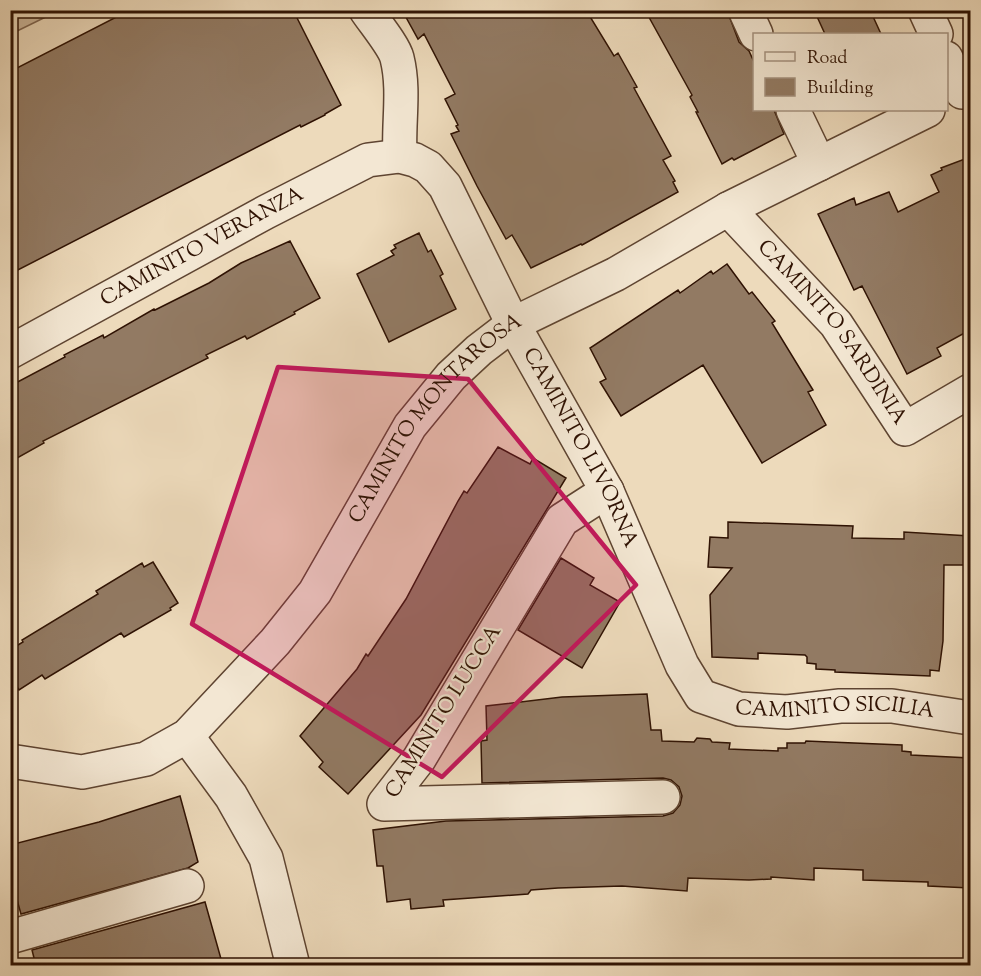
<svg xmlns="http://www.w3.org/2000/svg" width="981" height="976" font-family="'Sorts Mill Goudy',serif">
	<rect width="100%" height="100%" fill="#eddabb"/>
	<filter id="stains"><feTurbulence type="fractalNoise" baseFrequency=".00333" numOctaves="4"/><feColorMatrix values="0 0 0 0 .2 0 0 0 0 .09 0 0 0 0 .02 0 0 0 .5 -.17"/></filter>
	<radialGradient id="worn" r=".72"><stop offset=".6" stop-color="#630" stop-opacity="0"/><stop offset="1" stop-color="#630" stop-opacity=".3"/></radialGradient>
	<path fill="#cdb89c" stroke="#7e6550" stroke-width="1.5" d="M11 10H58V11L11 34Z"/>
	<path fill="#927a63" stroke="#2f1203" stroke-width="1.5" d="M130 10H293L341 105 325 114V115L301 127 300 125 10 274V87L17 83 11 71Z
		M402 10H586L614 56 618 53 637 87 634 88 671 156 663 160 675 181 673 182 678 192 582 245 581 244 531 268 512 235 506 239 477 186 451 134 459 131 456 126 458 125 445 99 455 94 424 34 418 39Z
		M645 10H727L739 42 749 51 754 62V110H774L784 134 734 160 732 158 722 164 696 112H698L690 97 692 95Z
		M814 10H870L881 34H825Z
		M970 157V330L937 348 941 356 907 374 862 286 854 290 818 214 854 198 856 205 889 192 898 212 939 192 931 175 942 170 941 168Z
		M419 233 428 252 431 250 443 274 440 276 456 309 389 342 357 274 394 255 391 251 396 248 394 245Z
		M290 241 320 298 294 312 295 314 247 339 245 336 206 355 208 358 43 441 44 443 10 462V386L65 357 64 355 103 335 104 338 154 309 155 310 209 283 241 263Z
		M727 264 749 294 752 292 775 321 772 323 813 390 808 392 826 425 762 463 703 365 621 416 600 382 606 379 590 348 678 290 680 293 711 271 713 274Z
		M498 447 530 464 533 458 566 478 421 715 348 794 319 767 323 762 300 736 357 669 366 654 368 656 406 599 458 501 464 491 467 493Z
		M728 522 853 526 852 538 904 539V532L970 536V565H944L943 641 939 671 930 670V676L835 672V670L816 669V664L807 663V657L805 655 758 653V659L712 657 710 595 732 568 708 567 710 537 728 538Z
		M561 558 594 578 590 585 620 602 582 668 518 630Z
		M153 562 178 603 170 608 171 610 124 637 121 633 45 679 42 675 19 690 10 676V650L23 642 22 640 98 594 96 591 142 563 144 567Z
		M647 694 651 730H661L662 741 694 742 697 738 710 739 712 742 730 743 729 749 778 751V748H787V743H805L806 741 902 745V751L911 752V755L970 758V888L928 886V882L863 880V870L814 868V880L771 877V879L749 880 688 878 687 891 622 886 558 888 531 890 528 894 443 900 444 906 411 909 410 899 387 902 383 866H377L373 830 446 821 663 816 673 813 680 805 682 796 679 787 671 780 663 778 482 783 481 741 487 740 486 706 562 697Z
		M180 796 198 862 188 868 21 914 10 875V845L99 822Z
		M205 902 223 966H36L32 950Z"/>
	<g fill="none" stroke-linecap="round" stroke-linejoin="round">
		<defs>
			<g id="minor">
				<path d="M366 10C374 22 394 46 397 58 405 90 398 123 400 156"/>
				<path d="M745 10 756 34"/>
				<path d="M925 10 936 34"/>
				<path d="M946 58 962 92"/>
				<path d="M793 110 819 164"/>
				<path id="s1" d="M728 209 836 324 905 429 970 391"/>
				<path id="s2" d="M10 352 266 212 368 160 400 156 415 160 428 167 445 186 513 324 607 491 682 665 701 696 739 709 787 712 840 706H892L970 718"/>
				<path d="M607 491 562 520 419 759 384 804 663 797"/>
				<path d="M187 736 231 796 266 858 293 966"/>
				<path id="s3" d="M10 761 82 772 146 759 187 736 275 642 315 592 410 426 451 376 479 350 513 324 616 274 728 209 928 110"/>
				<path d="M10 937 187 886"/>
			</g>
		</defs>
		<use href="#minor" stroke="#5e4431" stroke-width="36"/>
		<use href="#minor" stroke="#f3e7d3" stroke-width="33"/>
	</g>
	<path fill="#c2185b" fill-opacity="0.2" stroke="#c2185b" stroke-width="4.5" stroke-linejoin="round" d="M278 367 468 379 636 585 442 777 192 624Z"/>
	<g text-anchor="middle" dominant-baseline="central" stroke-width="4.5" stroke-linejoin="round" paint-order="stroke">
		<g font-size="21" fill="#2f1203" stroke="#f3e7d3">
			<text stroke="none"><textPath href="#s2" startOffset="219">CAMINITO VERANZA</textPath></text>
			<text stroke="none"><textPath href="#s1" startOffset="162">CAMINITO SARDINIA</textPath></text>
			<text stroke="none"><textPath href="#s3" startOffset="591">CAMINITO MONTAROSA</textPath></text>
			<text stroke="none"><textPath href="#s2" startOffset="789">CAMINITO LIVORNA</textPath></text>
			<text stroke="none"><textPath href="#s2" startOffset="1202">CAMINITO SICILIA</textPath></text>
			<text transform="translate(444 712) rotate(-58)">CAMINITO LUCCA</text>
		</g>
	</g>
	<rect width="981" height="976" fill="none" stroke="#eddabb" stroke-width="36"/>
	<rect x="12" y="12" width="957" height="952" fill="none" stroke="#2f1203" stroke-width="3"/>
	<rect x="18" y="18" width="945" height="940" fill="none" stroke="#2f1203" stroke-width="1.5"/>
	<rect x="753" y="33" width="195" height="78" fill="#f3e7d3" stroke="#a59280" stroke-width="1.5"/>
	<rect x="765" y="52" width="30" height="9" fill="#f3e7d3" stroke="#a59280" stroke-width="1.5"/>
	<text x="807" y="63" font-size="18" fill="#2f1203">Road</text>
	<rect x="765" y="78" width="30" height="18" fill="#927a63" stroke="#a59280" stroke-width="1.5"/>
	<text x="807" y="93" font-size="18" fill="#2f1203">Building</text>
	<rect width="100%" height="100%" filter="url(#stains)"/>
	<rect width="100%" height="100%" fill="url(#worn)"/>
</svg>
